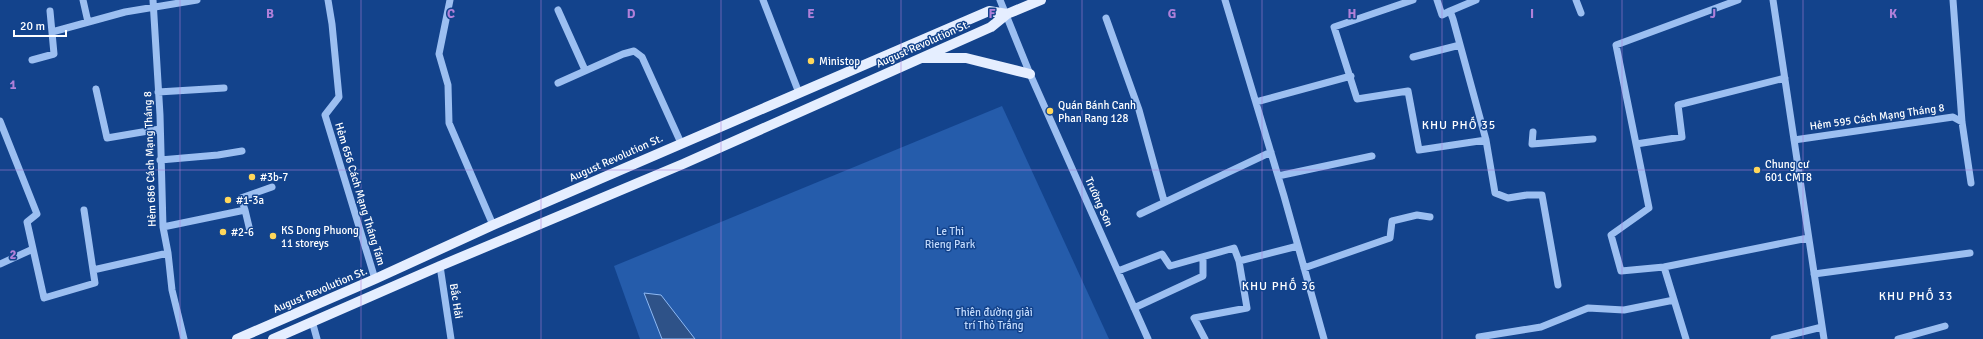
<svg xmlns="http://www.w3.org/2000/svg" width="1983" height="339" font-family="Signika,sans-serif">
	<rect width="100%" height="100%" fill="#13438c"/>
	<path fill="#255cab" d="M1002 106 1109 339H640L614 266Z"/>
	<path fill="#2e5288" stroke="#8eb9f4" d="M644 293 661 295 695 339H662Z"/>
	<g fill="none" stroke-linecap="round" stroke-linejoin="round">
		<path stroke="#9cbff1" stroke-width="7" d="M83 0 88 22
			M153 0 160 115 163 227 168 253 172 290 184 339
			M328 0 332 24 339 97 325 115 375 279
			M450 0 439 54 448 85 449 123 493 225
			M763 0 799 93
			M1000 0 1030 74 1148 339
			M1225 0 1284 196 1324 339
			M1413 0 1334 27 1357 99 1408 91 1419 150 1486 140
			M1437 0 1442 15 1450 11 1453 19 1486 140 1495 193 1508 198 1527 195H1542L1558 285
			M1576 0 1581 13
			M1773 0 1824 339
			M1953 0 1962 122 1971 183
			M558 10 585 70
			M1450 11 1476 0
			M1106 18 1139 110 1164 201
			M52 32 125 12 197 0
			M1413 57 1460 45
			M32 60 54 54 50 11
			M1785 78 1678 105 1682 137 1636 144 1649 208 1611 235 1621 271 1664 267 1808 238
			M558 83 623 54 634 51 642 57 681 143
			M96 89 107 138 160 129
			M158 92 224 88
			M1256 102 1351 76
			M0 121 37 214 27 222 44 298 95 283 93 270 168 253
			M1533 132 1532 144 1593 139
			M1794 140 1953 117 1962 122
			M1636 144 1616 45 1738 0
			M160 160 218 155 242 151
			M1278 176 1372 156
			M84 210 93 270
			M245 210 241 198 272 187
			M1140 214 1271 152
			M163 227 245 210 250 231
			M0 264 33 249
			M440 266 451 339
			M1664 267 1686 339
			M1304 268 1390 238 1392 221 1417 215 1430 217
			M1118 271 1162 254 1170 266 1234 248 1239 261
			M1814 274 1970 253
			M1134 308 1203 276V257
			M312 321 317 339
			M1479 337 1541 327 1588 308 1624 310 1674 300
			M1205 339 1194 318 1247 308 1239 261 1298 246
			M1774 339 1822 327
			M1898 339 1945 326"/>
		<path stroke="#e5eeff" stroke-width="10" d="M923 58H966L1030 74
			M237 339 375 279 493 225 989 11 1007 14
			M273 339 440 266 683 164 991 27 1007 14 1041 0"/>
	</g>
	<path fill="none" stroke="#b080d9" stroke-width="1" stroke-opacity="0.55" d="M180 0V339M361 0V339M541 0V339M721 0V339M901 0V339M1082 0V339M1262 0V339M1442 0V339M1622 0V339M1803 0V339M0 170H1983"/>
	<g fill="#ffd75b" stroke="#13438c" stroke-width="1.5">
		<circle cx="811" cy="61" r="4"/>
		<circle cx="1050" cy="111" r="4"/>
		<circle cx="1757" cy="170" r="4"/>
		<circle cx="252" cy="177" r="4"/>
		<circle cx="228" cy="200" r="4"/>
		<circle cx="223" cy="232" r="4"/>
		<circle cx="273" cy="236" r="4"/>
	</g>
	<g text-anchor="middle" dominant-baseline="central" stroke-width="3" stroke-linejoin="round" paint-order="stroke">
		<g font-size="11" fill="#fff" stroke="#13438c">
			<text transform="translate(923 44) rotate(-24)">August Revolution St.</text>
			<text transform="translate(1877 117) rotate(-8)">Hẻm 595 Cách Mạng Tháng 8</text>
			<text transform="translate(616 158) rotate(-24)">August Revolution St.</text>
			<text transform="translate(150 159) rotate(-92)">Hẻm 686 Cách Mạng Tháng 8</text>
			<text transform="translate(360 194) rotate(73)">Hẻm 656 Cách Mạng Tháng Tám</text>
			<text transform="translate(1099 202) rotate(66)">Trường Sơn</text>
			<text transform="translate(320 290) rotate(-23)">August Revolution St.</text>
			<text transform="translate(456 301) rotate(81)">Bắc Hải</text>
		</g>
		<g font-size="11" fill="#fff" stroke="#13438c" text-anchor="start">
			<text x="819" y="61">Ministop</text>
			<text x="1058" y="105">Quán Bánh Canh<tspan x="1058" dy="13">Phan Rang 128</tspan></text>
			<text x="1765" y="164">Chung cư<tspan x="1765" dy="13">601 CMT8</tspan></text>
			<text x="260" y="177">#3b-7</text>
			<text x="236" y="200">#1-3a</text>
			<text x="281" y="230">KS Dong Phuong<tspan x="281" dy="13">11 storeys</tspan></text>
			<text x="231" y="232">#2-6</text>
		</g>
		<g font-size="11" fill="#c2dafc" stroke="#13438c">
			<text x="950" y="231">Le Thi<tspan x="950" dy="13">Rieng Park</tspan></text>
			<text x="994" y="312">Thiên đường giải<tspan x="994" dy="13">trí Thỏ Trắng</tspan></text>
		</g>
		<g font-size="12" letter-spacing="1" fill="#fff" stroke="#13438c">
			<text x="1459" y="125">KHU PHỐ 35</text>
			<text x="1279" y="286">KHU PHỐ 36</text>
			<text x="1916" y="296">KHU PHỐ 33</text>
		</g>
	</g>
	<g font-size="13" text-anchor="middle" font-weight="bold" fill="#b080d9" stroke="#13438c" stroke-width="3" stroke-linejoin="round" paint-order="stroke">
		<text x="270" y="18">B</text>
		<text x="451" y="18">C</text>
		<text x="631" y="18">D</text>
		<text x="811" y="18">E</text>
		<text x="992" y="18">F</text>
		<text x="1172" y="18">G</text>
		<text x="1352" y="18">H</text>
		<text x="1532" y="18">I</text>
		<text x="1713" y="18">J</text>
		<text x="1893" y="18">K</text>
		<text x="13" y="89">1</text>
		<text x="13" y="259">2</text>
	</g>
	<path d="M14 30v6h52v-6" fill="none" stroke="#ffffff" stroke-width="2"/>
	<text x="20" y="30" font-size="12" fill="#ffffff" stroke="#13438c" stroke-width="3" paint-order="stroke">20 m</text>
</svg>
